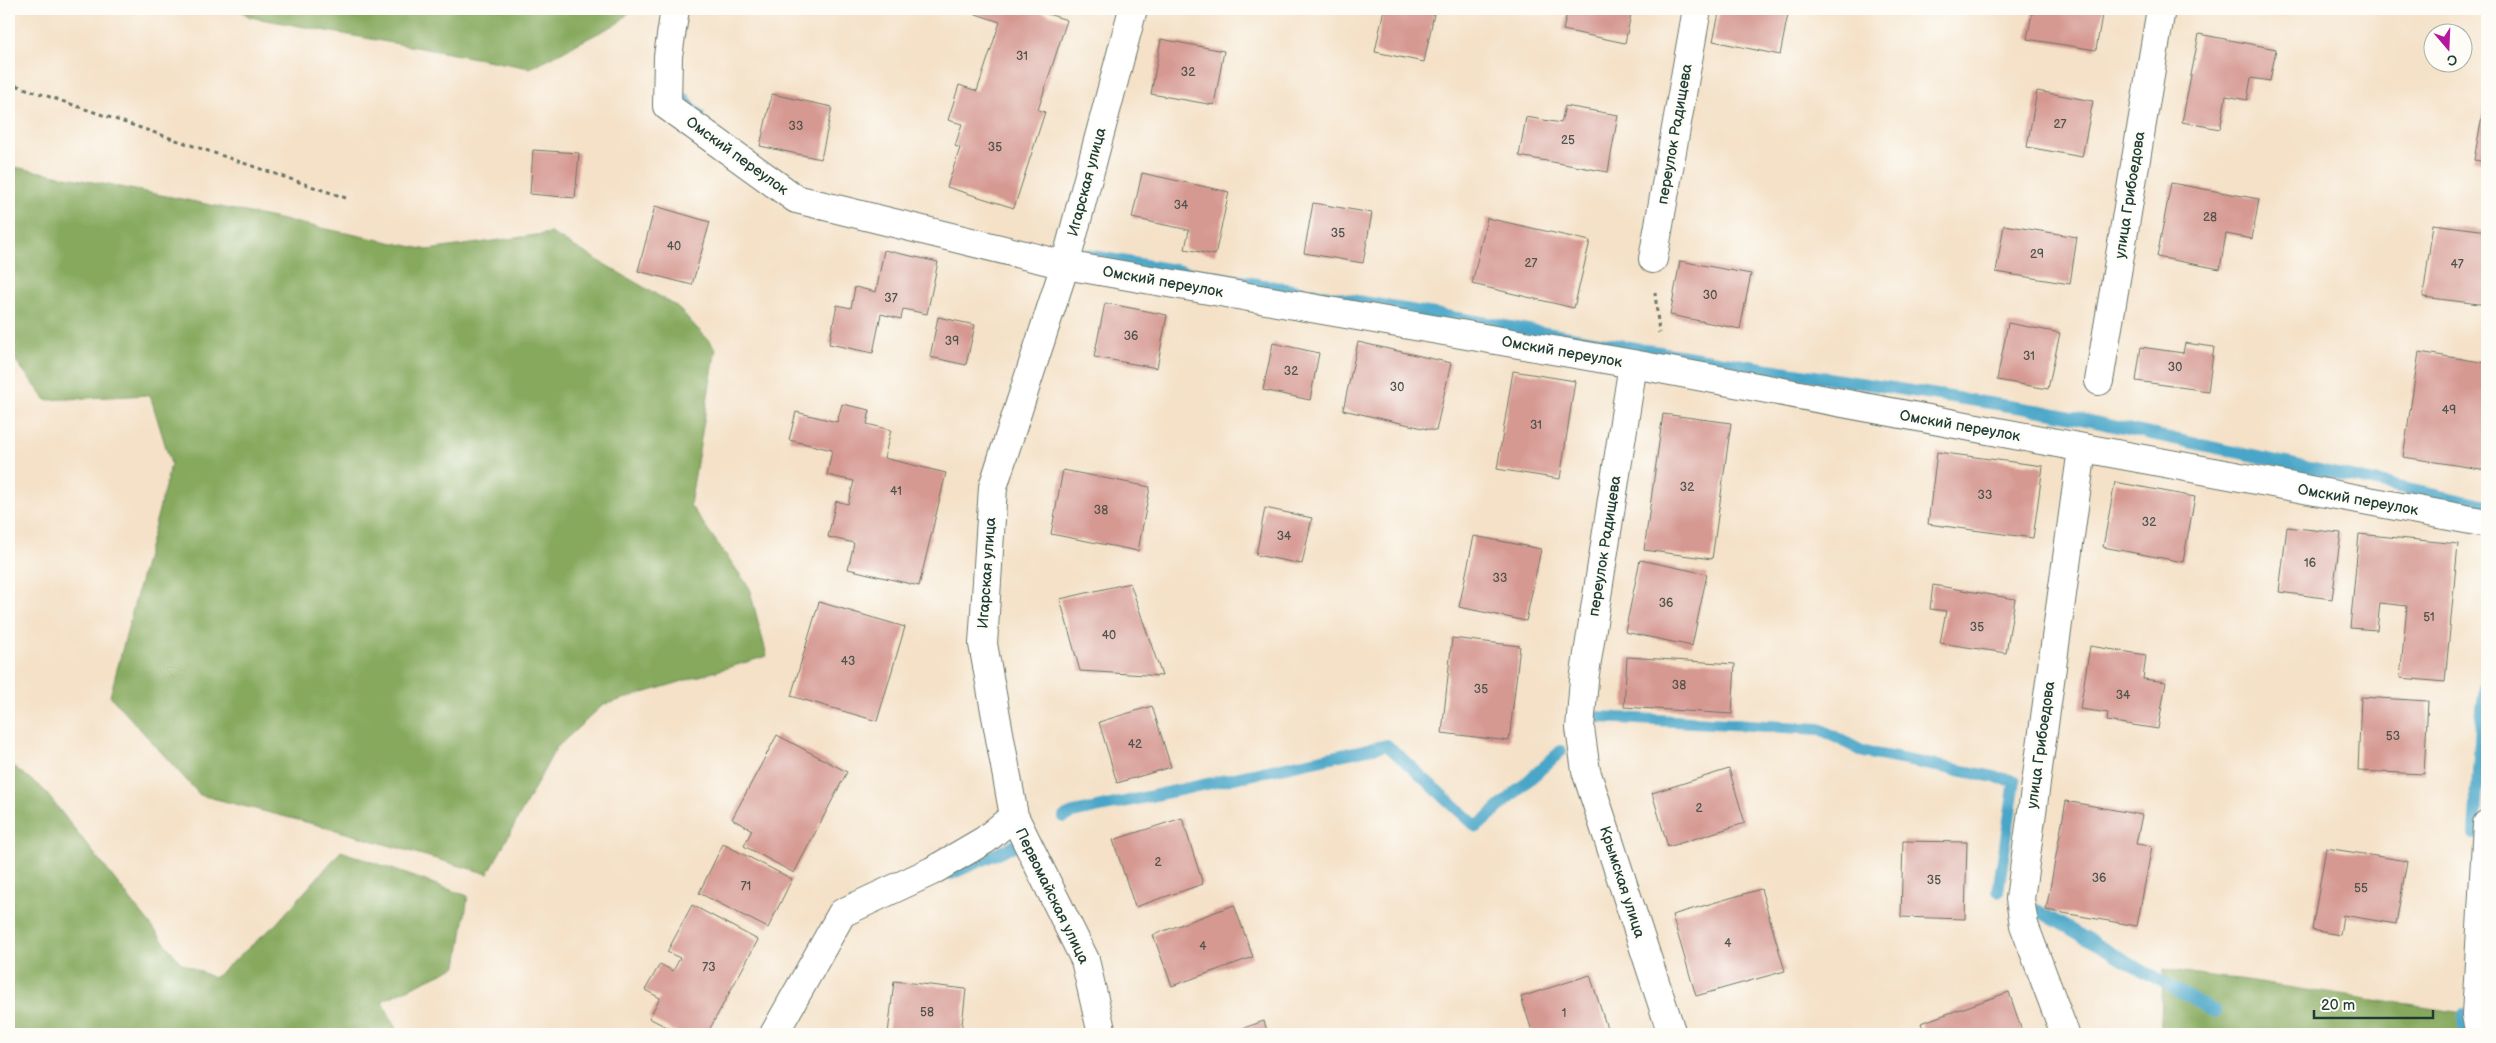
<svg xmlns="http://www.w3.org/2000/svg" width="2496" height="1043" font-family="'Balsamiq Sans',sans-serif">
	<rect width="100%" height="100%" fill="#fdfcf7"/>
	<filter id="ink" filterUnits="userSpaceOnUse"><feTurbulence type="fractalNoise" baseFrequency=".02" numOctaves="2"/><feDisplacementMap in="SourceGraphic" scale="10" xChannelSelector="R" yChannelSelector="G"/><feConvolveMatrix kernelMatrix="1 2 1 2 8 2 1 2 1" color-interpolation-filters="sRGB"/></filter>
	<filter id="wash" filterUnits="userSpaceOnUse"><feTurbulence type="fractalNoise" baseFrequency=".0096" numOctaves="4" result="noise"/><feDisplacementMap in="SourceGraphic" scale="20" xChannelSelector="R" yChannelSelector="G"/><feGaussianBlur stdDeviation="1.12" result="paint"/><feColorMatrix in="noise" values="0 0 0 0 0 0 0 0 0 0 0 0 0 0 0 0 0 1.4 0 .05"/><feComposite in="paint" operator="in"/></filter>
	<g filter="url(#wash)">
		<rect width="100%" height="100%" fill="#f4e1c7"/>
		<path fill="#86a95d" stroke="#527348" d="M238 9H633L618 23 530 68 250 17Z
			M9 166 177 198 428 250 551 233 676 306 716 348 690 505 749 587 767 656 603 705 556 748 488 874 329 828 200 795 110 696 171 464 150 395 46 400 9 352Z
			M9 763 43 789 180 962 214 978 276 924 341 851 468 896 457 966 382 1001 399 1034H9Z
			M2164 969 2463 1013 2471 1034H2160Z"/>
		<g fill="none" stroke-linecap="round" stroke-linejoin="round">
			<path stroke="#4aa6c8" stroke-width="12" d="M685 99 692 110 699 115
				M1080 254 1647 350 2048 412 2487 506
				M1599 717 1820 729 1864 752 2015 781 1998 891
				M1064 817 1073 813 1387 745 1477 827 1561 751
				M2474 834 2482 709 2487 675
				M951 874 1016 845
				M2035 909 2215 1012
				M2464 1014 2465 1034"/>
		</g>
		<g id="blocks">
			<path fill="#d69992" d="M961 9H1032L1067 20 1038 110 1045 112 1014 208 947 187 960 148 955 146 962 124 948 120 959 85 977 91 1000 22Z
				M1384 9H1435L1424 62 1375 52Z
				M1568 9H1632L1625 43 1563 30Z
				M1720 9H1789L1780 55 1713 41Z
				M2033 9H2103L2096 50 2027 39Z
				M2199 34 2276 49 2270 81 2251 78 2247 100 2226 96 2220 129 2182 122Z
				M1161 39 1224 51 1214 105 1151 94Z
				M2037 91 2093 101 2082 157 2027 147Z
				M772 94 832 107 821 159 760 146Z
				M2486 94H2487V162L2474 160Z
				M1565 106 1618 115 1608 172 1519 156 1526 117 1561 123Z
				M533 150 579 153 575 198 530 194Z
				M1142 173 1229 192 1215 255 1185 249 1189 230 1132 218Z
				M2171 183 2259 199 2252 239 2226 234 2220 269 2157 257Z
				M1313 203 1372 213 1363 263 1304 253Z
				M655 206 710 222 692 285 638 271Z
				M1487 218 1590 241 1574 308 1472 284Z
				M2433 224 2487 231V305L2423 297Z
				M2004 225 2077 237 2070 284 1996 272Z
				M884 250 938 262 927 314 903 309 901 319 881 314 873 353 829 344 837 305 851 308 855 287 876 292Z
				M1680 261 1751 274 1740 329 1670 315Z
				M1105 303 1167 315 1157 368 1094 357Z
				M938 317 975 325 966 365 930 357Z
				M2008 323 2060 333 2048 389 1997 380Z
				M1358 342 1451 363 1436 431 1343 410Z
				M1273 343 1319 353 1310 400 1263 390Z
				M2185 343 2214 347 2208 391 2136 381 2141 347 2183 353Z
				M2419 352 2487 363V470L2403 457Z
				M1513 371 1575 381 1560 479 1497 469Z
				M842 404 870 410 867 424 891 430 884 458 946 473 919 586 848 569 854 543 828 537 836 501 848 504 854 481 827 475 832 450 789 440 796 412 837 422Z
				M1663 414 1731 423 1712 559 1644 550Z
				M1937 452 2043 466 2033 538 1928 524Z
				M1063 470 1150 487 1138 551 1051 534Z
				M2115 482 2195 497 2183 562 2103 547Z
				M1265 508 1312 518 1302 564 1256 555Z
				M2287 527 2341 533 2332 599 2279 592Z
				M2359 534 2458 544 2445 682 2400 678 2407 606 2380 603 2377 630 2350 628Z
				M1474 536 1541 549 1526 621 1459 607Z
				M1640 560 1707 574 1692 646 1625 632Z
				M1130 583 1162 676 1080 671 1060 599Z
				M1933 585 2015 599 2006 653 1940 643 1946 611 1930 609Z
				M819 602 905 627 877 721 791 696Z
				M1452 638 1520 646 1509 741 1442 733Z
				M2090 646 2146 655 2143 679 2166 682 2158 729 2107 721 2108 713 2080 709Z
				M1627 657 1735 664 1732 714 1624 707Z
				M2361 697 2428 701 2424 774 2358 771Z
				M1152 706 1171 767 1117 783 1099 722Z
				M777 735 847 772 794 873 744 846 752 830 732 819Z
				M1729 769 1745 823 1668 847 1652 793Z
				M2066 801 2142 815 2136 844 2152 846 2137 926 2046 910Z
				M1182 818 1203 884 1135 907 1113 840Z
				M1903 841 1967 842 1965 919 1901 917Z
				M723 844 792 879 768 928 699 893Z
				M2326 848 2407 861 2396 924 2343 915 2340 935 2312 930Z
				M1761 889 1785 971 1696 996 1672 915Z
				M692 905 758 940 707 1034H680L649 1018 660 998 645 990 660 964 673 971 680 958 667 952Z
				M1234 905 1253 957 1172 986 1153 935Z
				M1590 975 1607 1028 1587 1034H1533L1521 997Z
				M894 981 966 989 961 1034H888Z
				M2009 992 2023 1034H1925L1921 1023Z
				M1264 1021 1268 1034H1226Z
				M636 1030 646 1034H634Z"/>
		</g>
	</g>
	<g filter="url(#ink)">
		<use href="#blocks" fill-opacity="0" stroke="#6a7667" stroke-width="1"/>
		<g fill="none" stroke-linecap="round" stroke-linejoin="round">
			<defs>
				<path id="minor" d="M675 9 668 56 667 106 796 199 1065 265 1633 364 2487 523
					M1653 259 1697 9
					M1633 364 1584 680 1580 728 1586 771 1672 1034
					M2099 381 2161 9
					M1014 816 1085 960 1102 1034
					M774 1034 842 913 932 871 985 840 1014 816 983 644 993 487 1065 265 1133 9
					M2065 1034 2024 925 2020 899 2082 449
					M2480 1034 2476 1015 2487 824"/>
			</defs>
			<use href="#minor" stroke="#6a7667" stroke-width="30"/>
			<path stroke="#6a7667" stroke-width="3" stroke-dasharray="4 4" stroke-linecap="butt" d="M9 83 346 198
				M1655 292 1659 333"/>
			<use href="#minor" stroke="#fff" stroke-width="28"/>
		</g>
	</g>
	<g text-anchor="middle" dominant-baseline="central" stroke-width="5" stroke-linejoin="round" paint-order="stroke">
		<g font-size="12" fill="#4d544c">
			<text x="1022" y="56">31</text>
			<text x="1188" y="72">32</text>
			<text x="2060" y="124">27</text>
			<text x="796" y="126">33</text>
			<text x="1568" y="140">25</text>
			<text x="995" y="147">35</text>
			<text x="1181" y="205">34</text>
			<text x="2210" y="217">28</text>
			<text x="1338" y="233">35</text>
			<text x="674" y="246">40</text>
			<text x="2037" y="254">29</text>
			<text x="1531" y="263">27</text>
			<text x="2457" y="264">47</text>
			<text x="1710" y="295">30</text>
			<text x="891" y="298">37</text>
			<text x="1131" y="336">36</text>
			<text x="952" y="341">39</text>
			<text x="2029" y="356">31</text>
			<text x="2175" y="367">30</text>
			<text x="1291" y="371">32</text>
			<text x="1397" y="387">30</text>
			<text x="2449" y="410">49</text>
			<text x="1536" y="425">31</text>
			<text x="1687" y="487">32</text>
			<text x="896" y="491">41</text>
			<text x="1985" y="495">33</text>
			<text x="1101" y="510">38</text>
			<text x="2149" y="522">32</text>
			<text x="1284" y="536">34</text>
			<text x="2310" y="563">16</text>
			<text x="1500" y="578">33</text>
			<text x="1666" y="603">36</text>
			<text x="2429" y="617">51</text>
			<text x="1977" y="627">35</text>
			<text x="1109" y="635">40</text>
			<text x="848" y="661">43</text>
			<text x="1679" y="685">38</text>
			<text x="1481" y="689">35</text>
			<text x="2123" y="695">34</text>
			<text x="2393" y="736">53</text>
			<text x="1135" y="744">42</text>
			<text x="1699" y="808">2</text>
			<text x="1158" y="862">2</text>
			<text x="2099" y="878">36</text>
			<text x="1934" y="880">35</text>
			<text x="746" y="886">71</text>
			<text x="2361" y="888">55</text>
			<text x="1728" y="943">4</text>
			<text x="1203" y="946">4</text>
			<text x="709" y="967">73</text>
			<text x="927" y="1012">58</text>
			<text x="1564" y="1013">1</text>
		</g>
		<g font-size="15" fill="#1f3d34" stroke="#fdfcf7">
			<text transform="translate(1675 134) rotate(-80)">переулок Радищева</text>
			<text transform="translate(737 156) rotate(36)">Омский переулок</text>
			<text transform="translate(1087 182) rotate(-75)">Игарская улица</text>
			<text transform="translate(2130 195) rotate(-81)">улица Грибоедова</text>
			<text transform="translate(1163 282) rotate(10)">Омский переулок</text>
			<text transform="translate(1562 352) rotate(10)">Омский переулок</text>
			<text transform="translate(1960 426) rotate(10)">Омский переулок</text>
			<text transform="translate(2358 500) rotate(10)">Омский переулок</text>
			<text transform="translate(1605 546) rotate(-81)">переулок Радищева</text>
			<text transform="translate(987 573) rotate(-86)">Игарская улица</text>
			<text transform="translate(2041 745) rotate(-82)">улица Грибоедова</text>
			<text transform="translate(1622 882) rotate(72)">Крымская улица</text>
			<text transform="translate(1052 896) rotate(64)">Первомайская улица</text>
		</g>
	</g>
	<rect width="2496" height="1043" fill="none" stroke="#fdfcf7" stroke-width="30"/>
	<g transform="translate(2448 48) rotate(161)"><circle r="24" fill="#fdfcf7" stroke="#a4b0a9"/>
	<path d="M0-4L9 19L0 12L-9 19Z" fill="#b5179e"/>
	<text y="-8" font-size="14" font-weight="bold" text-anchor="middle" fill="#1f3d34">С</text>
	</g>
	<path d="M2314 1010v8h119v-8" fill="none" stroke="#1f3d34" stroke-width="2.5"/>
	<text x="2321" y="1010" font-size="15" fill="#1f3d34" stroke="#fdfcf7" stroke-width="4" paint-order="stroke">20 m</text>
</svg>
